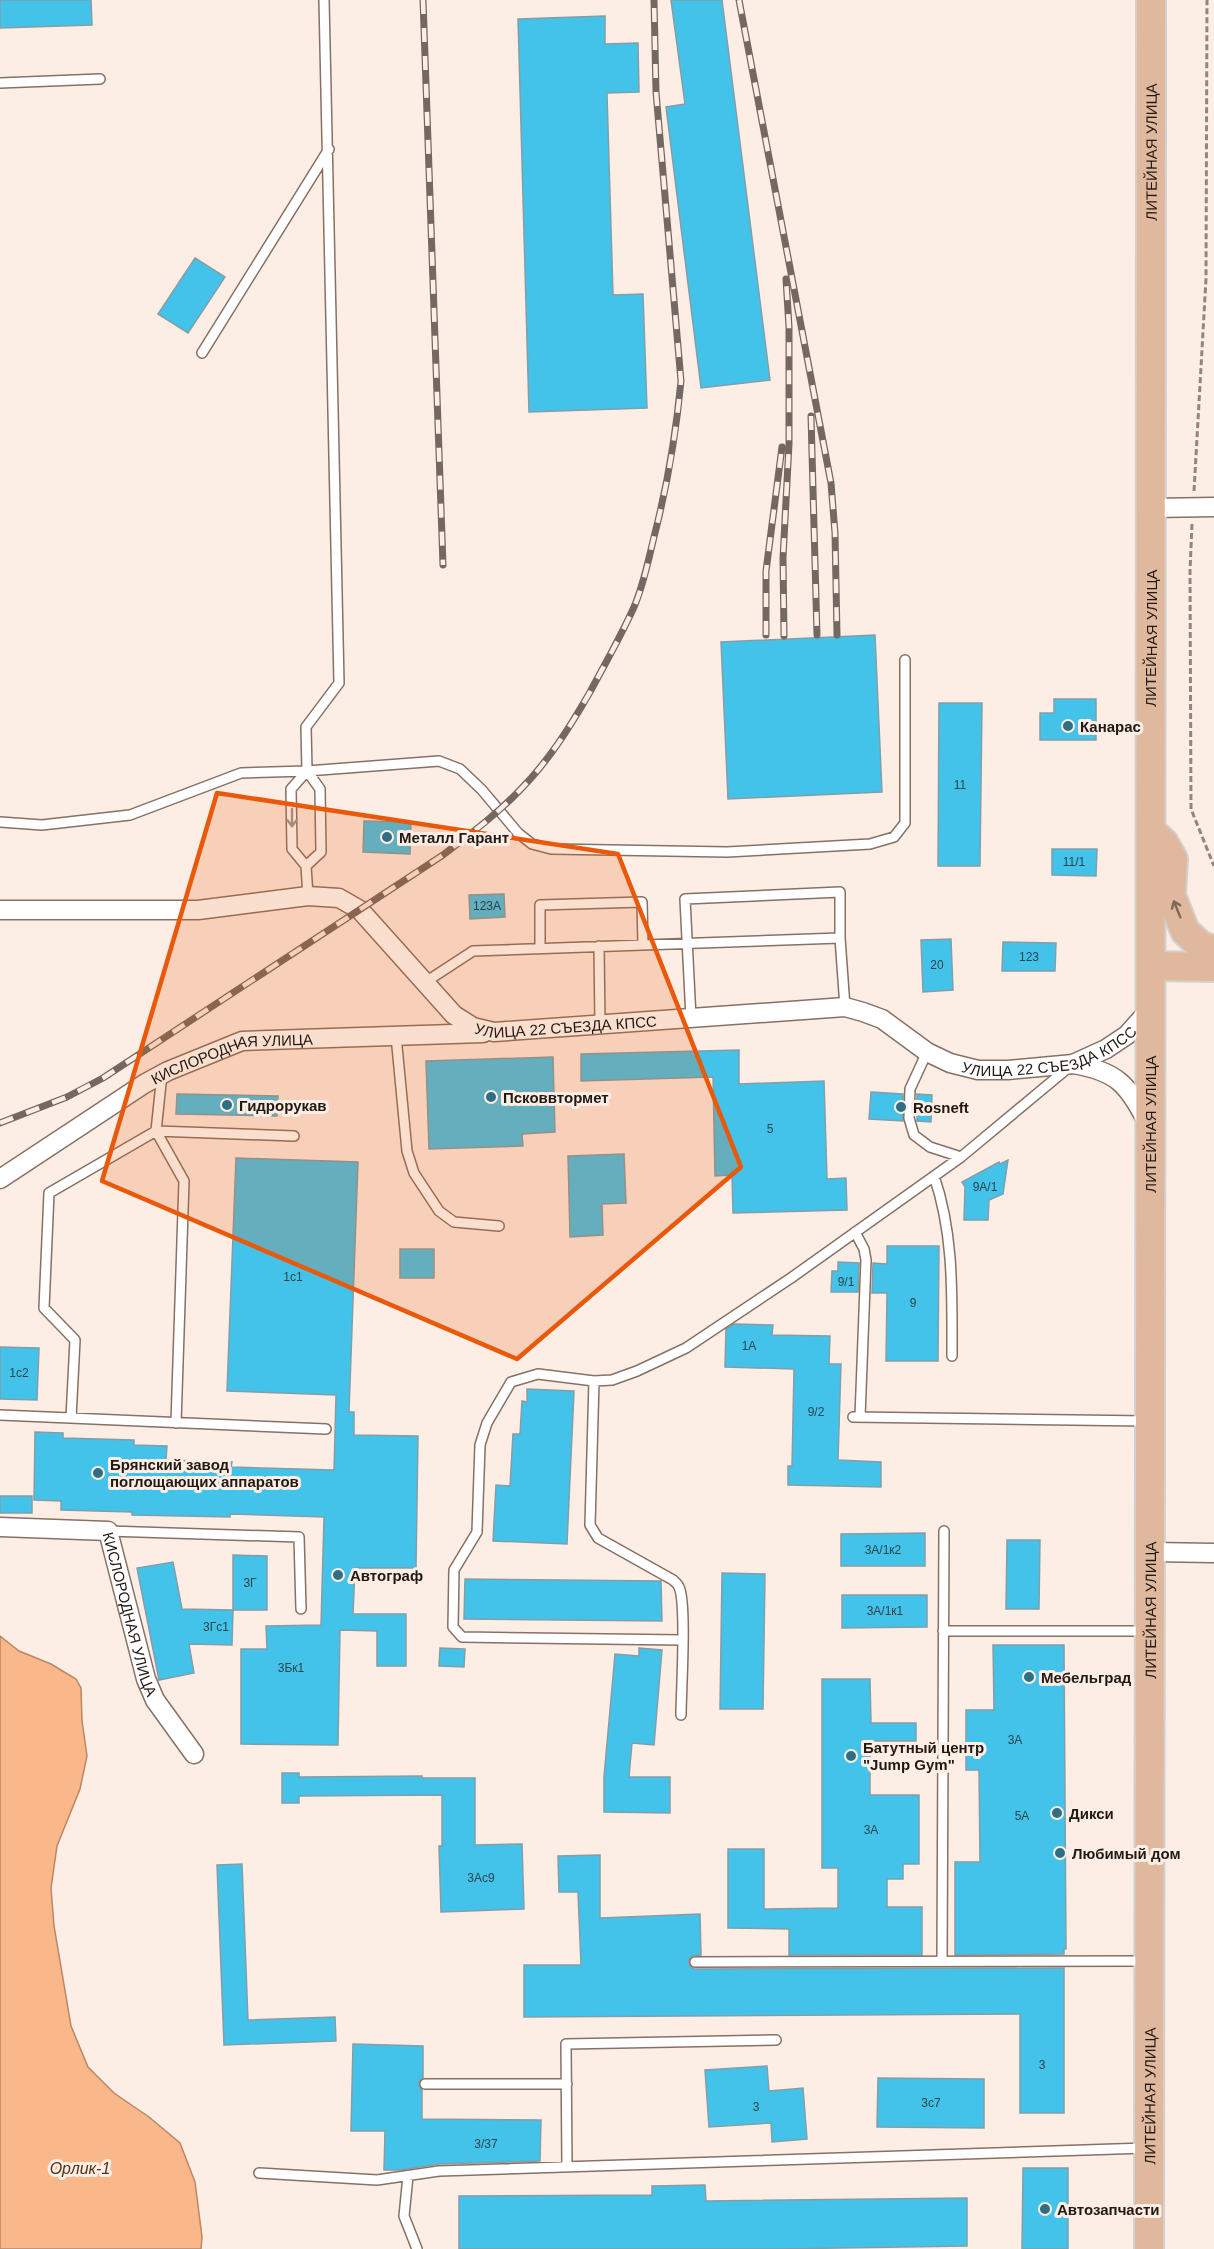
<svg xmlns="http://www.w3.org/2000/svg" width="1214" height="2249" font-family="Arial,sans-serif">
	<rect width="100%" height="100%" fill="#fdeee5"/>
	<path fill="#f9b78a" stroke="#b88867" stroke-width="1.5" d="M0 1636 19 1651 51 1664 76 1679 81 1688 82 1721 87 1756 80 1789 57 1846 51 1888 54 1926 71 2026 88 2067 114 2093 149 2117 180 2143 195 2182 202 2237 201 2249H0Z"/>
	<path fill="#44c3ea" stroke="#839ea7" stroke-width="1.5" d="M0 0H91L92 25 0 28Z
		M671 0H722L770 380 701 388 666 107 685 104Z
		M605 16V44L638 43 639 92 607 93 613 295 643 294 647 408 529 412 518 19Z
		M195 258 225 277 188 333 158 314Z
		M875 635 882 792 728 799 721 642Z
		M1054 699H1096V740H1040V713H1054Z
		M939 703H982L980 866H938Z
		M364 821 411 822 410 854 363 852Z
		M1052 849H1097L1096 876 1052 875Z
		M504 894 505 917 470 919 469 895Z
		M951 939 953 990 923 992 921 940Z
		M1003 942 1056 943 1055 971H1002Z
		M739 1050V1084L824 1081 827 1179 846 1178 847 1210 733 1213 732 1175 715 1176 713 1077 581 1081V1054Z
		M553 1057 555 1132 522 1134 523 1146 429 1149 426 1061Z
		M871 1092 903 1094V1121L869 1119Z
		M177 1094 278 1096 277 1116 176 1114Z
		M917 1094 932 1095 931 1122 917 1121Z
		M624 1154 626 1203 602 1204 603 1235 570 1237 568 1156Z
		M236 1158 358 1162 349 1412H354V1435L418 1436 416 1568H355L353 1614H406V1666H377V1631L340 1630 338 1745 241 1744V1649H267L266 1626 321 1625 324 1517 230 1514V1517L132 1515V1512L61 1510V1501L34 1500 35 1432 63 1433V1438L134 1440V1445L167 1446 166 1460 232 1462 231 1467 334 1470 336 1395 227 1391Z
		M1008 1160 1003 1194 989 1200 988 1220H964L965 1187 962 1182 999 1162 1000 1164Z
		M887 1246H939L938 1361H886L887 1293H872L873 1263 887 1264Z
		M400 1249H434V1278H400Z
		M838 1262 859 1263 858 1292H831L832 1271H838Z
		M734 1324 773 1325 772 1335 830 1336 829 1364H841L838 1460 881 1462V1487L788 1485V1466H792L794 1369 725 1367 726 1329Z
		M0 1347 39 1348 37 1400 0 1399Z
		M527 1389 574 1391 567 1544 493 1541 496 1485 510 1486 513 1434H520L522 1401 527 1402Z
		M0 1496H32V1513H0Z
		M925 1533V1566H841V1534Z
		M1007 1540H1040L1039 1609H1006Z
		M233 1555 267 1556V1610H233Z
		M173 1562 182 1609 233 1610 232 1645 189 1644 194 1673 159 1680 137 1568Z
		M722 1573 765 1574 763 1709H720Z
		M465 1579 661 1581 662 1621 464 1619Z
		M842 1595H927V1627L842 1628Z
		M993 1645H1064L1066 1949H1064V1954L955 1955V1862H980L979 1770H966V1710H994Z
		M440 1648 465 1649 464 1667 439 1666Z
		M639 1648 662 1650 654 1745 632 1743 629 1777H670V1813L604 1812V1777L615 1654 639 1656Z
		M822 1679H870L871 1723H916V1741H870V1795H919V1864H903V1879H887V1907H922V1955H789V1929L728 1928V1849H764V1909L838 1908V1868H822Z
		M282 1773H299V1777L422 1776V1778H475V1845L522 1844 524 1909 441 1912 439 1846H442V1795L299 1796V1803H282Z
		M600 1855V1918L700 1914 701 1955 692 1956 688 1961 690 1966 694 1969 1064 1968V2113H1020V2014L524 2017V1965H581L578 1892H559L558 1856Z
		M242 1864 248 2020 335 2017 336 2041 224 2045 217 1865Z
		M353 2044 423 2046V2078L418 2083 422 2090V2119L541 2120 540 2161 439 2164 400 2170H384L385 2131H351Z
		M767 2066 769 2091 803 2088 807 2139 772 2142 771 2123 709 2127 705 2070Z
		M878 2078 984 2079V2128L877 2127Z
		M1023 2168H1068V2249H1022Z
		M705 2185 706 2201 967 2198V2246L776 2249H459V2196L652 2195V2186Z"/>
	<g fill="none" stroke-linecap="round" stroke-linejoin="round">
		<defs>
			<path id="lane" d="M0 83 100 79
				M202 353 329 149
				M307 771 291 789 292 849 306 866 308 896
				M0 822 42 825 130 815 241 773 307 771 439 761 460 769 482 790 518 833 532 844 551 849 727 852 870 844 894 837 905 823V660
				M306 866 321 852 320 789 307 771 306 727 339 683 324 0
				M599 946 600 1025
				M540 948V905L642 902 643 945
				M424 983 473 951 840 938 845 1007
				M691 1018 685 899 840 892V938
				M396 1036 407 1151 414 1173 439 1211 454 1222 499 1226
				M927 1052 910 1089 909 1118 914 1135 930 1147 961 1157 1068 1068
				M162 1074 156 1131 294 1136
				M934 1176C954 1234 952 1295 952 1356
				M855 1232 864 1249 866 1260 860 1417
				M594 1381 590 1525 598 1538 673 1580C675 1582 678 1584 679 1587 687 1604 681 1691 681 1715
				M0 1415 326 1429
				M853 1417 1146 1421
				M71 1418 75 1340 44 1308 49 1193 156 1131 184 1181 176 1423
				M108 1531 299 1537 301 1609
				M943 1631H1148
				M682 1640 462 1637 453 1627 454 1570 477 1532 480 1445 487 1423 511 1382 538 1374 594 1381 612 1380 637 1371 686 1348 791 1278 961 1157
				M942 1961 944 1531
				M695 1962 1145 1961
				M425 2084H567
				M567 2167 566 2044 776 2040
				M259 2173 377 2180 439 2171 1146 2148
				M408 2176 404 2216 417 2249"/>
			<g id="street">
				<path d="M1151 508 1214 507"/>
				<path id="s1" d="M0 910H198L308 896 339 898 360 910 454 1015 473 1027 494 1032 845 1007 863 1012 882 1019 927 1052 950 1063 978 1070H1008L1073 1064 1106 1049 1127 1035 1151 1008"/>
				<path d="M1073 1064C1116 1071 1128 1084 1147 1122"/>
				<path id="s2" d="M0 1179 144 1084 168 1071 242 1041 483 1033"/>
				<path id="s3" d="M0 1527 108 1531 146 1679 155 1700 194 1754"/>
				<path d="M1151 1552 1214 1553"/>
			</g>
			<g id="primary">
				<path d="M1151 831 1164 843 1173 859 1171 896 1185 931 1201 946 1214 950"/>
				<path d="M1151 966 1214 967"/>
				<path id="s4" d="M1149 2249C1151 1499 1150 750 1151 0"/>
			</g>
		</defs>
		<use href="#lane" stroke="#867164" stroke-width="12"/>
		<use href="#street" stroke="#867164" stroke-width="21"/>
		<use href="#primary" stroke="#d3d1d0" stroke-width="32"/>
		<path stroke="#91867f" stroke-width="3" stroke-dasharray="6 3" stroke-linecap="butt" d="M1194 491 1206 279 1207 0
			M1192 524 1190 571 1191 809 1214 866"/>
		<use href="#lane" stroke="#fff" stroke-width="9"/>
		<use href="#street" stroke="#fff" stroke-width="18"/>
		<use href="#primary" stroke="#dfb89d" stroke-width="28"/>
		<defs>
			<path id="rail" d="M423 0 443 565
				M739 0 831 483 835 533 837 635
				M811 416 817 635
				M766 635V571L782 447
				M784 636 783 558 789 444V327L786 279
				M0 1123 67 1097 103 1078 443 855C469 835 496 815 519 791 548 762 570 727 590 692 605 664 621 636 634 607 644 584 649 557 655 533 668 482 676 433 681 381L656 92 654 0"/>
		</defs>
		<use href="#rail" stroke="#736862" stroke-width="7"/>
		<use href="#rail" stroke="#fdeee5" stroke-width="4.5" stroke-dasharray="14" stroke-linecap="butt"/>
	</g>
	<defs><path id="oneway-shaft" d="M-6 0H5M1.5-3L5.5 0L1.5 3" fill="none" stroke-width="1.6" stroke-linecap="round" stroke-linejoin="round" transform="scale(1.5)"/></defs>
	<use stroke="#9b9895" href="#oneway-shaft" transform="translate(292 818) rotate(90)"/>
	<use stroke="#806858" href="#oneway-shaft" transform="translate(1177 909) rotate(-112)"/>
	<path fill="#e8590c" fill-opacity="0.2" stroke="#e8590c" stroke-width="4.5" stroke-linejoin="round" d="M217 793 618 854 741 1167 517 1359 102 1181Z"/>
	<g fill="#2f6e83" stroke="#fdeee5" stroke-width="2">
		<circle cx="1068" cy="726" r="6"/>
		<circle cx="387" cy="837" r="6"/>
		<circle cx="491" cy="1097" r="6"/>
		<circle cx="227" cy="1105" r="6"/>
		<circle cx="901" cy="1107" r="6"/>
		<circle cx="98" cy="1473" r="6"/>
		<circle cx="338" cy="1575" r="6"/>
		<circle cx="1029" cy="1677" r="6"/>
		<circle cx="851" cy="1756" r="6"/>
		<circle cx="1057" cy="1813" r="6"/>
		<circle cx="1060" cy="1853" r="6"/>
		<circle cx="1045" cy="2209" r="6"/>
	</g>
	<g text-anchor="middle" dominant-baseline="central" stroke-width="6" stroke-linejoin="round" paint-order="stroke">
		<g font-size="12" fill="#2a444a">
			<text x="960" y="785">11</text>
			<text x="1074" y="862">11/1</text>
			<text x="487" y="906">123А</text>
			<text x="1029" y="957">123</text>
			<text x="937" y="965">20</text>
			<text x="770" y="1129">5</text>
			<text x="985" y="1187">9А/1</text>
			<text x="293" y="1277">1с1</text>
			<text x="846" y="1282">9/1</text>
			<text x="913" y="1303">9</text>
			<text x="749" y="1346">1А</text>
			<text x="19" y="1373">1с2</text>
			<text x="816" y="1412">9/2</text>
			<text x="883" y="1550">3А/1к2</text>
			<text x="250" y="1583">3Г</text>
			<text x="885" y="1611">3А/1к1</text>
			<text x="216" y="1627">3Гс1</text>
			<text x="291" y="1668">3Бк1</text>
			<text x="1015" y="1740">3А</text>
			<text x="1022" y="1816">5А</text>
			<text x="871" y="1830">3А</text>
			<text x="481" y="1878">3Ас9</text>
			<text x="1042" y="2065">3</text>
			<text x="931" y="2103">3с7</text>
			<text x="756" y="2107">3</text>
			<text x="486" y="2144">3/37</text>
		</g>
		<g font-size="15" fill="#211914" stroke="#fdeee5">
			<text stroke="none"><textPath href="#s4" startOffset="2097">ЛИТЕЙНАЯ УЛИЦА</textPath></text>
			<text stroke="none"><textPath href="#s4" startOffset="1611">ЛИТЕЙНАЯ УЛИЦА</textPath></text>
			<text stroke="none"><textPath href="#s1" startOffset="621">УЛИЦА 22 СЪЕЗДА КПСС</textPath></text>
			<text stroke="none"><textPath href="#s1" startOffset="1125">УЛИЦА 22 СЪЕЗДА КПСС</textPath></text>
			<text stroke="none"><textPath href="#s2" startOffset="266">КИСЛОРОДНАЯ УЛИЦА</textPath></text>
			<text stroke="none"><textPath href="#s4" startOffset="1125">ЛИТЕЙНАЯ УЛИЦА</textPath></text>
			<text stroke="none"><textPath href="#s4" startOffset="639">ЛИТЕЙНАЯ УЛИЦА</textPath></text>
			<text stroke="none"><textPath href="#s3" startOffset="194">КИСЛОРОДНАЯ УЛИЦА</textPath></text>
			<text stroke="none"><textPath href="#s4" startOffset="153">ЛИТЕЙНАЯ УЛИЦА</textPath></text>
		</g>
		<g font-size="15" font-weight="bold" fill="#211914" stroke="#fdeee5" text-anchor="start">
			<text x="1080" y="726">Канарас</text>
			<text x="399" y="837">Металл Гарант</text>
			<text x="503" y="1097">Псковвтормет</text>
			<text x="239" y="1105">Гидрорукав</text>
			<text x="913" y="1107">Rosneft</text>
			<text x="110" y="1464">Брянский завод<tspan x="110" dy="17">поглощающих аппаратов</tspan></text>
			<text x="350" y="1575">Автограф</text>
			<text x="1041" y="1677">Мебельград</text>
			<text x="863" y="1747">Батутный центр<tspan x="863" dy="17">"Jump Gym"</tspan></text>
			<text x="1069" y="1813">Дикси</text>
			<text x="1072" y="1853">Любимый дом</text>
			<text x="1057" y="2209">Автозапчасти</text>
		</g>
		<g font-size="16" font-style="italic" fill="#533219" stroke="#fdeee5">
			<text x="80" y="2168">Орлик-1</text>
		</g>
	</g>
</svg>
